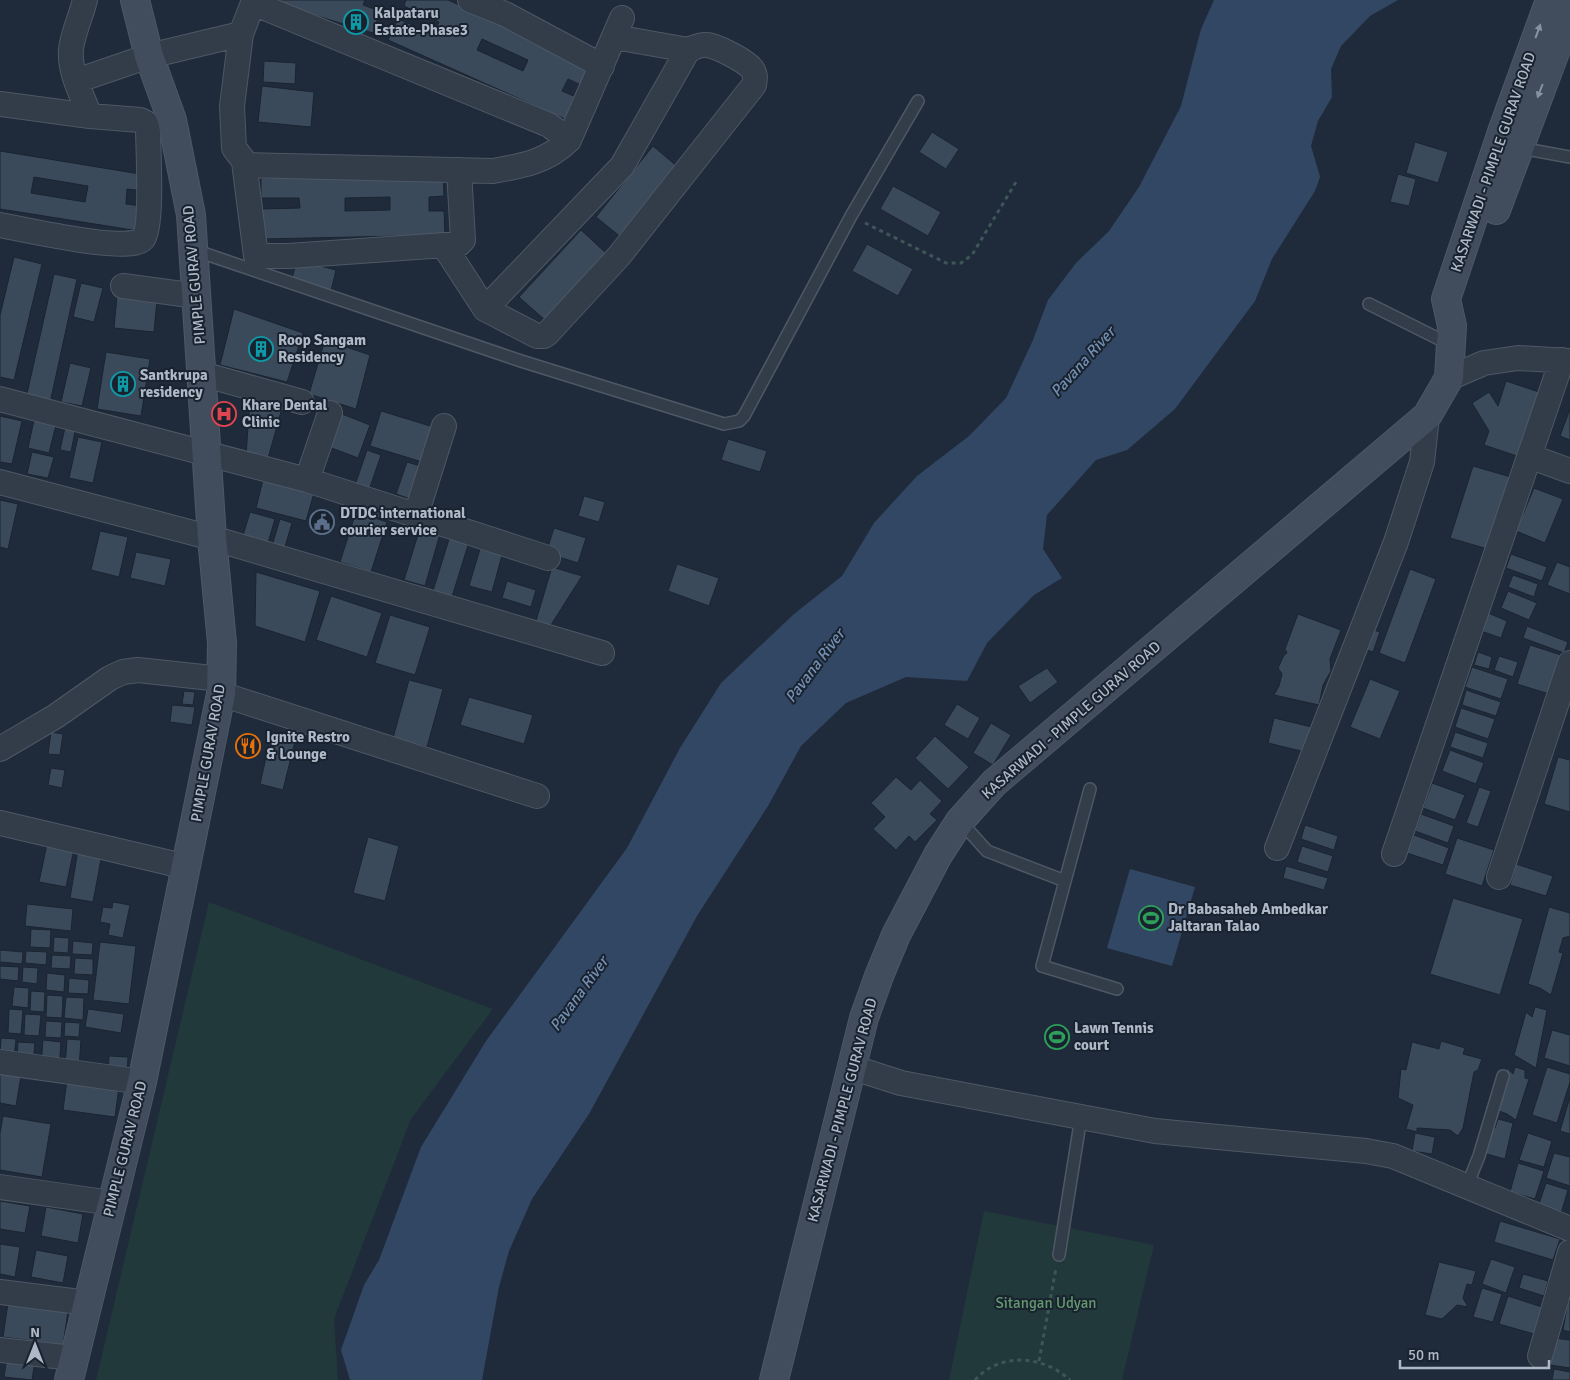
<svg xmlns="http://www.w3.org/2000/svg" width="1570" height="1380" font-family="Signika,sans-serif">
	<rect width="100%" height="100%" fill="#1f2b3a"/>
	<path fill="#21393b" d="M209 902 493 1009 411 1119 334 1319 338 1380H96Z
		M984 1211 1154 1245 1122 1380H949Z"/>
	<path fill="#324763" d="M1214 0H1398L1370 16 1341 46 1331 69 1332 97 1318 121 1311 146 1320 177 1315 191 1272 259 1255 301 1175 409 1127 450 1096 460 1047 515 1043 549 1062 578 1034 595 987 643 967 681 906 677 846 703 801 746 768 806 697 916 589 1114 532 1199 509 1251 499 1287 482 1380H350L341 1350 364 1285 379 1260 421 1147 486 1041 627 848 680 748 721 683 794 614 842 576 874 523 917 476 969 436 1006 398 1033 340 1048 300 1076 263 1109 231 1139 187 1181 106 1201 29Z
		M1130 869 1195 887 1172 966 1107 948Z"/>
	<path fill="#3b4a5a" stroke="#1b2431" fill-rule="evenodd" d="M265 0H365L363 5 380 11 373 33Z
		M406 0H448L592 65 583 86 568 79 562 91 578 98 567 120 388 40 398 19 433 34 439 22 404 6ZM482 39 528 60 523 71 477 50Z
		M264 61 296 63 295 84 263 82Z
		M262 86 314 92 311 127 258 122Z
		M932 132 959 149 946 169 919 152Z
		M1415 142 1448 152 1438 183 1406 173Z
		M653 146 679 168 622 238 596 217Z
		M0 151 146 175 144 191 127 189 126 204 142 206 139 231 0 209ZM34 177 88 186 85 202 31 193Z
		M443 174 444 196 429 197V211H444L445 235 262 239V209L300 208 299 198H261V178ZM390 197V210L345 211V198Z
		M1398 174 1416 179 1409 206 1390 202Z
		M893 186 941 212 928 236 880 209Z
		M581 230 607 254 545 320 519 297Z
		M867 244 913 269 898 296 852 271Z
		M14 257 42 264 14 380 0 377V315Z
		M297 260 336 270 331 291 291 282Z
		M54 274 77 279 50 403 26 398Z
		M81 283 103 288 94 322 73 317Z
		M117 296 157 300 154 332 114 328Z
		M234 309 303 333 287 382 220 365Z
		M325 340 370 355 356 409 309 394Z
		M106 352 150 359 141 416 97 409Z
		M70 363 91 368 82 406 61 402Z
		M1506 381 1539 392 1517 456 1484 445 1489 431 1472 403 1489 392 1498 406Z
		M250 398 282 408 267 462 246 456Z
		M1570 409V440L1560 436Z
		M381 411 440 429 429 464 370 446Z
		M342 414 370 425 358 458 329 447Z
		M0 416 22 421 12 464 0 462Z
		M34 420 56 425 49 453 28 448Z
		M66 423 76 426 71 452 60 450Z
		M78 437 102 442 93 483 69 478Z
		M728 439 767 451 760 472 721 460Z
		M367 450 381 455 367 496 353 491Z
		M32 452 54 457 48 478 27 474Z
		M407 462 427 468 416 501 396 494Z
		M1473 466 1514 478 1491 550 1450 538Z
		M263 480 314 493 306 521 256 508Z
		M1534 488 1563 499 1545 543 1516 531Z
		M584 496 605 502 599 522 578 516Z
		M0 500 18 504 8 549 0 547Z
		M250 512 275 519 267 546 242 539Z
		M356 512 387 522 371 572 340 562Z
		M280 519 292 523 284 550 272 546Z
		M420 528 440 534 425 586 404 580Z
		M554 528 586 538 578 563 546 553Z
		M100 531 128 537 119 577 91 570Z
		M450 536 469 542 451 600 432 594Z
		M480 549 502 555 492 592 469 586Z
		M136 552 171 559 165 586 130 578Z
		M1511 554 1547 567 1542 581 1506 568Z
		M1557 562 1570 567V594L1547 585Z
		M677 564 719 578 709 606 668 591Z
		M552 567 582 576 549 628 535 624Z
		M1410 569 1436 579 1405 663 1379 653Z
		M256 572 320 591 305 642 255 626Z
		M1513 575 1538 584 1534 597 1508 587Z
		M507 581 536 590 531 607 502 598Z
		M1508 591 1537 603 1529 620 1501 608Z
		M331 596 382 613 367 657 316 640Z
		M1488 613 1507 621 1501 638 1481 631Z
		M1298 614 1341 630 1330 659 1331 671 1323 685 1319 705 1274 695 1279 686 1282 674 1278 668 1284 655 1287 653 1285 649Z
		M390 615 430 627 415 675 375 663Z
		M1527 626 1568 642 1564 653 1523 638Z
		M1366 628 1380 632 1373 652 1360 648Z
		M1530 645 1561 655 1549 694 1517 684Z
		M1478 652 1492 657 1489 669 1474 665Z
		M1499 656 1518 662 1513 677 1494 670Z
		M1472 667 1508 679 1501 699 1465 687Z
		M1047 668 1058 682 1030 703 1018 686Z
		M1370 679 1400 691 1380 739 1350 727Z
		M409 680 443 689 427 747 393 738Z
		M1466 690 1501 702 1496 716 1462 705Z
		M184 691 195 692 193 705 182 704Z
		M469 697 533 715 524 744 460 725Z
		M957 704 980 718 968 739 944 725Z
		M172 705 195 707 192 725 170 722Z
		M1461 708 1495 719 1488 739 1455 727Z
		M1274 718 1316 728 1313 741 1305 742 1306 749 1301 751 1268 743Z
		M991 723 1011 735 993 765 973 753Z
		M272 731 296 737 283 790 260 784Z
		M51 732 63 734 60 755 48 754Z
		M1455 732 1488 743 1483 758 1450 747Z
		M935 736 969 767 948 789 915 758Z
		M1450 750 1484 763 1476 784 1442 771Z
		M1558 757 1570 760V812L1544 804Z
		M51 768 65 770 62 788 48 785Z
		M896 777 911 790 920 780 942 801 930 814 937 820 915 842 909 836 896 850 873 829 885 817 871 803Z
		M1432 783 1465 795 1455 820 1423 808Z
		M1479 787 1491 791 1478 827 1466 823Z
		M1421 814 1454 826 1448 843 1415 831Z
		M1305 825 1338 836 1334 850 1301 839Z
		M1414 835 1449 848 1443 865 1407 853Z
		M368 837 399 846 385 901 353 893Z
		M1457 838 1494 850 1482 886 1445 874Z
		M47 844 74 849 66 887 39 882Z
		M1302 846 1333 856 1328 872 1297 862Z
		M78 850 102 854 93 902 70 898Z
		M1516 864 1553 876 1546 896 1510 885Z
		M1286 866 1328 878 1324 890 1283 878Z
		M1453 898 1523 919 1500 995 1430 974Z
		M113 902 130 905 123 938 108 935 110 924 100 922 103 907 112 908Z
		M27 904 73 909 71 931 25 926Z
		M1549 907 1570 913V936L1563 938 1559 952 1563 953 1551 995 1540 988 1528 984Z
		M31 929 51 930 50 948 30 947Z
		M54 937 69 938 68 953 53 952Z
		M73 941 93 943 92 955 72 954Z
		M100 942 136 946 129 1004 93 1000Z
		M0 950 23 952 22 964 0 962Z
		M26 951 47 952 46 965 25 963Z
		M52 955 71 956 70 969 51 968Z
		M75 958 93 959V975L74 974Z
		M0 966 19 967 18 981 0 979Z
		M23 967 38 968 37 984 22 982Z
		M47 973 65 975 64 992 46 990Z
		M69 978 89 980 88 994 68 993Z
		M14 987 29 988 28 1008 12 1006Z
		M31 991 45 992 44 1012 30 1011Z
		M47 995 63 996 62 1018 46 1017Z
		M66 997 84 998 83 1020 64 1018Z
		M1535 1007 1547 1010 1536 1068 1514 1055 1526 1012 1532 1017Z
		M9 1009 23 1010 21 1034 8 1033Z
		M88 1009 124 1014 121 1033 85 1027Z
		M25 1014 41 1015 39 1036 24 1035Z
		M46 1021 62 1022 61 1038 45 1037Z
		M65 1022 80 1023 79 1037 64 1036Z
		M1552 1030 1570 1035V1066L1544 1058Z
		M1 1038 16 1039 14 1058 0 1057Z
		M67 1039 81 1040 79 1068 65 1067Z
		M43 1040 61 1042 59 1068 41 1066Z
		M1441 1041 1465 1048 1463 1054 1482 1059 1478 1070 1474 1072 1463 1128 1458 1136 1450 1130 1417 1128V1132L1406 1129 1413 1105 1398 1098 1401 1069 1406 1070 1412 1042 1439 1049Z
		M18 1042 35 1043 33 1062 17 1061Z
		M109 1056 128 1057 127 1077 108 1076Z
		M1515 1067 1525 1070V1078L1529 1079 1516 1120 1507 1114 1494 1109 1497 1100H1502L1505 1091 1502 1090 1507 1068 1513 1074Z
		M1547 1067 1570 1074V1082L1557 1123 1532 1115Z
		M0 1073 21 1076 16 1106 0 1103Z
		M67 1080 119 1087 115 1117 63 1110Z
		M1570 1097V1134L1560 1131Z
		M3 1116 51 1124 42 1177 0 1170V1133Z
		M1498 1119 1513 1123 1505 1159 1483 1153 1490 1127 1495 1128Z
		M1415 1133 1435 1137 1432 1154 1412 1151Z
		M1528 1133 1552 1141 1544 1167 1519 1160Z
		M1554 1153 1570 1157V1186L1546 1178Z
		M1518 1163 1544 1171 1535 1199 1510 1192Z
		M1546 1183 1568 1190 1560 1217 1537 1210Z
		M0 1201 30 1206 25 1233 0 1229Z
		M46 1207 83 1214 78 1243 41 1236Z
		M1500 1221 1560 1239 1553 1260 1494 1242Z
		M0 1244 20 1247 15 1277 0 1274Z
		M36 1250 68 1256 63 1283 31 1277Z
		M1491 1259 1515 1267 1506 1293 1482 1284Z
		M1439 1262 1476 1271 1472 1285 1467 1284 1463 1298 1468 1307 1457 1305 1442 1319 1425 1315Z
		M1523 1274 1548 1281 1544 1296 1519 1288Z
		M1482 1288 1502 1294 1493 1322 1473 1317Z
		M1508 1296 1542 1307 1534 1334 1499 1324Z
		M1568 1301 1570 1302V1332L1563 1330Z
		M8 1303 68 1311 63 1345 3 1337Z
		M1554 1338 1570 1340V1368L1550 1365Z
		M7 1357 35 1361 32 1380 4 1377Z
		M1554 1369 1570 1372V1380H1552Z"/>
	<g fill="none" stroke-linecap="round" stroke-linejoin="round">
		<defs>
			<path id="lane" d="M1520 148 1570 157
				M194 250 521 361 724 424 739 421 744 416 851 216 918 101
				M1369 304 1449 344
				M1090 789 1042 966 1117 989
				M960 821 987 851 1065 881
				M1467 1186 1479 1156 1503 1076
				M1059 1255 1081 1117"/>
			<path id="street" d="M470 0 505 14 602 66
				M76 81 149 56 241 34 232 106 234 148 247 165 493 171C521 166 547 162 569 140L549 125 253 3 241 34
				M0 104 90 116
				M569 140 622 18
				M244 162 256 256H289L459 244 463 240 459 170
				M0 225C22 229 131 254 143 239 153 227 148 148 148 128L146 123 140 120 90 116C82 95 69 72 71 49 73 33 81 16 85 0
				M444 246 485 309 537 336H544L547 334 619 256 754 85C755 79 756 75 752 69 746 61 717 46 707 45 700 44 694 48 688 50
				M123 286 197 296
				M485 309 622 166 688 50 615 37
				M202 374 302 402
				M1449 378 1484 363 1518 358 1570 361
				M0 399 307 480 548 558
				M1529 456 1570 471
				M307 480 330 413
				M0 482 212 538 602 653
				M416 515 444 426
				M221 694 537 796
				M0 749 56 716 110 678 123 672 138 670 221 679
				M0 823 187 867
				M1277 848 1396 542 1422 462 1427 416
				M1394 854 1562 360
				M1499 877 1570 663
				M0 1062 142 1082
				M851 1067 901 1083 1155 1131 1366 1151 1393 1156 1570 1229
				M0 1187 112 1203
				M0 1292 88 1303
				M0 1350 73 1358
				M1540 1356 1570 1252"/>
			<path id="secondary" d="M1496 210 1570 12
				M69 1380 142 1082 221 694 222 643 212 538 191 215 172 120 149 56 135 0
				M774 1380 864 1018 879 976 896 935 938 855 960 821 994 783 1427 416 1449 378 1452 326 1446 299 1502 132 1550 0"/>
		</defs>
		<use href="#lane" stroke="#4e5865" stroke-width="14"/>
		<use href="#street" stroke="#4e5865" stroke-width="26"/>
		<use href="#secondary" stroke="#4e5865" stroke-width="30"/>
		<path stroke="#3f5658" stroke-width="3" stroke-dasharray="4 4" stroke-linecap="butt" d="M865 223 946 263H961L972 255 1016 182
			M1039 1361 1056 1268
			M975 1380C1001 1351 1044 1356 1070 1380"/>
		<use href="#lane" stroke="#333d4a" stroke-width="11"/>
		<use href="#street" stroke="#333d4a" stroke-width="24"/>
		<use href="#secondary" stroke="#414c5d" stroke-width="28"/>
	</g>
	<defs><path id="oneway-solid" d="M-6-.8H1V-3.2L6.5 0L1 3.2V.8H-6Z" transform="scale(1.25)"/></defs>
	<g fill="#8892a2">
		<use href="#oneway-solid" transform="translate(1538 31) rotate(-70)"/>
		<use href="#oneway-solid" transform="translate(1540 91) rotate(111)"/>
	</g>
	<defs>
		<symbol id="building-ring" viewBox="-11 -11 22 22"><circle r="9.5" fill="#19222f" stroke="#0f9aa8" stroke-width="1.5"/><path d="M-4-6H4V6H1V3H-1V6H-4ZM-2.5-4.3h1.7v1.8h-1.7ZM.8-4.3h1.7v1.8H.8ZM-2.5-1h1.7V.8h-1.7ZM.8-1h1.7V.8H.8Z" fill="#0f9aa8"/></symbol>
		<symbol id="hospital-ring" viewBox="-11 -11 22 22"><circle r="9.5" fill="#19222f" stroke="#e0444e" stroke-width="1.5"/><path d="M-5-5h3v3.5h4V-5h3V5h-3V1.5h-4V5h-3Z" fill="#e0444e"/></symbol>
		<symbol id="civic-ring" viewBox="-11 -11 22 22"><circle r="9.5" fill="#19222f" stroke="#5c6f8a" stroke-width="1.5"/><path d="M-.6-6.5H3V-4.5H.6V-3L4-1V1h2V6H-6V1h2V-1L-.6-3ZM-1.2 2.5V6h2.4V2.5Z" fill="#5c6f8a"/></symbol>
		<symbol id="restaurant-ring" viewBox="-11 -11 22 22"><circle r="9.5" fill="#19222f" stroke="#e8710a" stroke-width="1.5"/><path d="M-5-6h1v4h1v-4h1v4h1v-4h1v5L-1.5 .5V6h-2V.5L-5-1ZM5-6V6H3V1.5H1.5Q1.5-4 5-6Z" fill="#e8710a"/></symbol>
		<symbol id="stadium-ring" viewBox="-11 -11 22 22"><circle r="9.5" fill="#19222f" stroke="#2e9e5b" stroke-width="1.5"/><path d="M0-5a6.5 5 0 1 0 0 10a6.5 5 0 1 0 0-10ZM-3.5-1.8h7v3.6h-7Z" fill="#2e9e5b"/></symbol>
	</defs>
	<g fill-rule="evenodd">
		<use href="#building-ring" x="342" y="8" width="28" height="28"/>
		<use href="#building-ring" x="247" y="335" width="28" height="28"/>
		<use href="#building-ring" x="109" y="370" width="28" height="28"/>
		<use href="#hospital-ring" x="210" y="400" width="28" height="28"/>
		<use href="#civic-ring" x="308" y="508" width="28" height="28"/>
		<use href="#restaurant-ring" x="234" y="732" width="28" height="28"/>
		<use href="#stadium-ring" x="1137" y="904" width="28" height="28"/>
		<use href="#stadium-ring" x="1043" y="1023" width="28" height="28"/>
	</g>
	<g text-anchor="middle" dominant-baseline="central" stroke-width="4" stroke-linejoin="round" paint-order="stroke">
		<g font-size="15" font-weight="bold" fill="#aeb8c7" stroke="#19222f" text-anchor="start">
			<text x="374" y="13">Kalpataru<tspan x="374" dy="17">Estate-Phase3</tspan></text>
			<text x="278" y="340">Roop Sangam<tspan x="278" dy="17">Residency</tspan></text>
			<text x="140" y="375">Santkrupa<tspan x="140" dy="17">residency</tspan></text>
			<text x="242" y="405">Khare Dental<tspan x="242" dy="17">Clinic</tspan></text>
			<text x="340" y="513">DTDC international<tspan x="340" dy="17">courier service</tspan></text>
			<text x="266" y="737">Ignite Restro<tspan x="266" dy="17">&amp; Lounge</tspan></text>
			<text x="1168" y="909">Dr Babasaheb Ambedkar<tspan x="1168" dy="17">Jaltaran Talao</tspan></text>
			<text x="1074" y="1028">Lawn Tennis<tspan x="1074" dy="17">court</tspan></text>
		</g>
		<g font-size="15" fill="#aeb8c7" stroke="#19222f">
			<text transform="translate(1493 162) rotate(-71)">KASARWADI - PIMPLE GURAV ROAD</text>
			<text transform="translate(194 275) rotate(-95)">PIMPLE GURAV ROAD</text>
			<text transform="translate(1071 720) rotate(-41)">KASARWADI - PIMPLE GURAV ROAD</text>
			<text transform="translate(208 753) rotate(-80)">PIMPLE GURAV ROAD</text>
			<text transform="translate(842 1110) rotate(-75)">KASARWADI - PIMPLE GURAV ROAD</text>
			<text transform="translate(125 1149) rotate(-76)">PIMPLE GURAV ROAD</text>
		</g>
		<g font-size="15" fill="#64996e" stroke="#19222f">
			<text x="1046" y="1303">Sitangan Udyan</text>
		</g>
		<g font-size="16" font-style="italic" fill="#748fb1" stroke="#19222f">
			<text transform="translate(1083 362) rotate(-48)">Pavana River</text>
			<text transform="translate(815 666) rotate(-53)">Pavana River</text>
			<text transform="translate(579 994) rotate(-54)">Pavana River</text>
		</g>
	</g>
	<g transform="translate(35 1345)" stroke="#19222f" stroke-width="4" paint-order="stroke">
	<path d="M0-4L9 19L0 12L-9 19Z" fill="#aeb8c7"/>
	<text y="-8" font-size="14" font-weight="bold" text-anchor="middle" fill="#aeb8c7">N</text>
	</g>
	<path d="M1400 1360v8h149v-8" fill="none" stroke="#aeb8c7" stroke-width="2.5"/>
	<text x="1408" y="1360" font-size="15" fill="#aeb8c7" stroke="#19222f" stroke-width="4" paint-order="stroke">50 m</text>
</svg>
